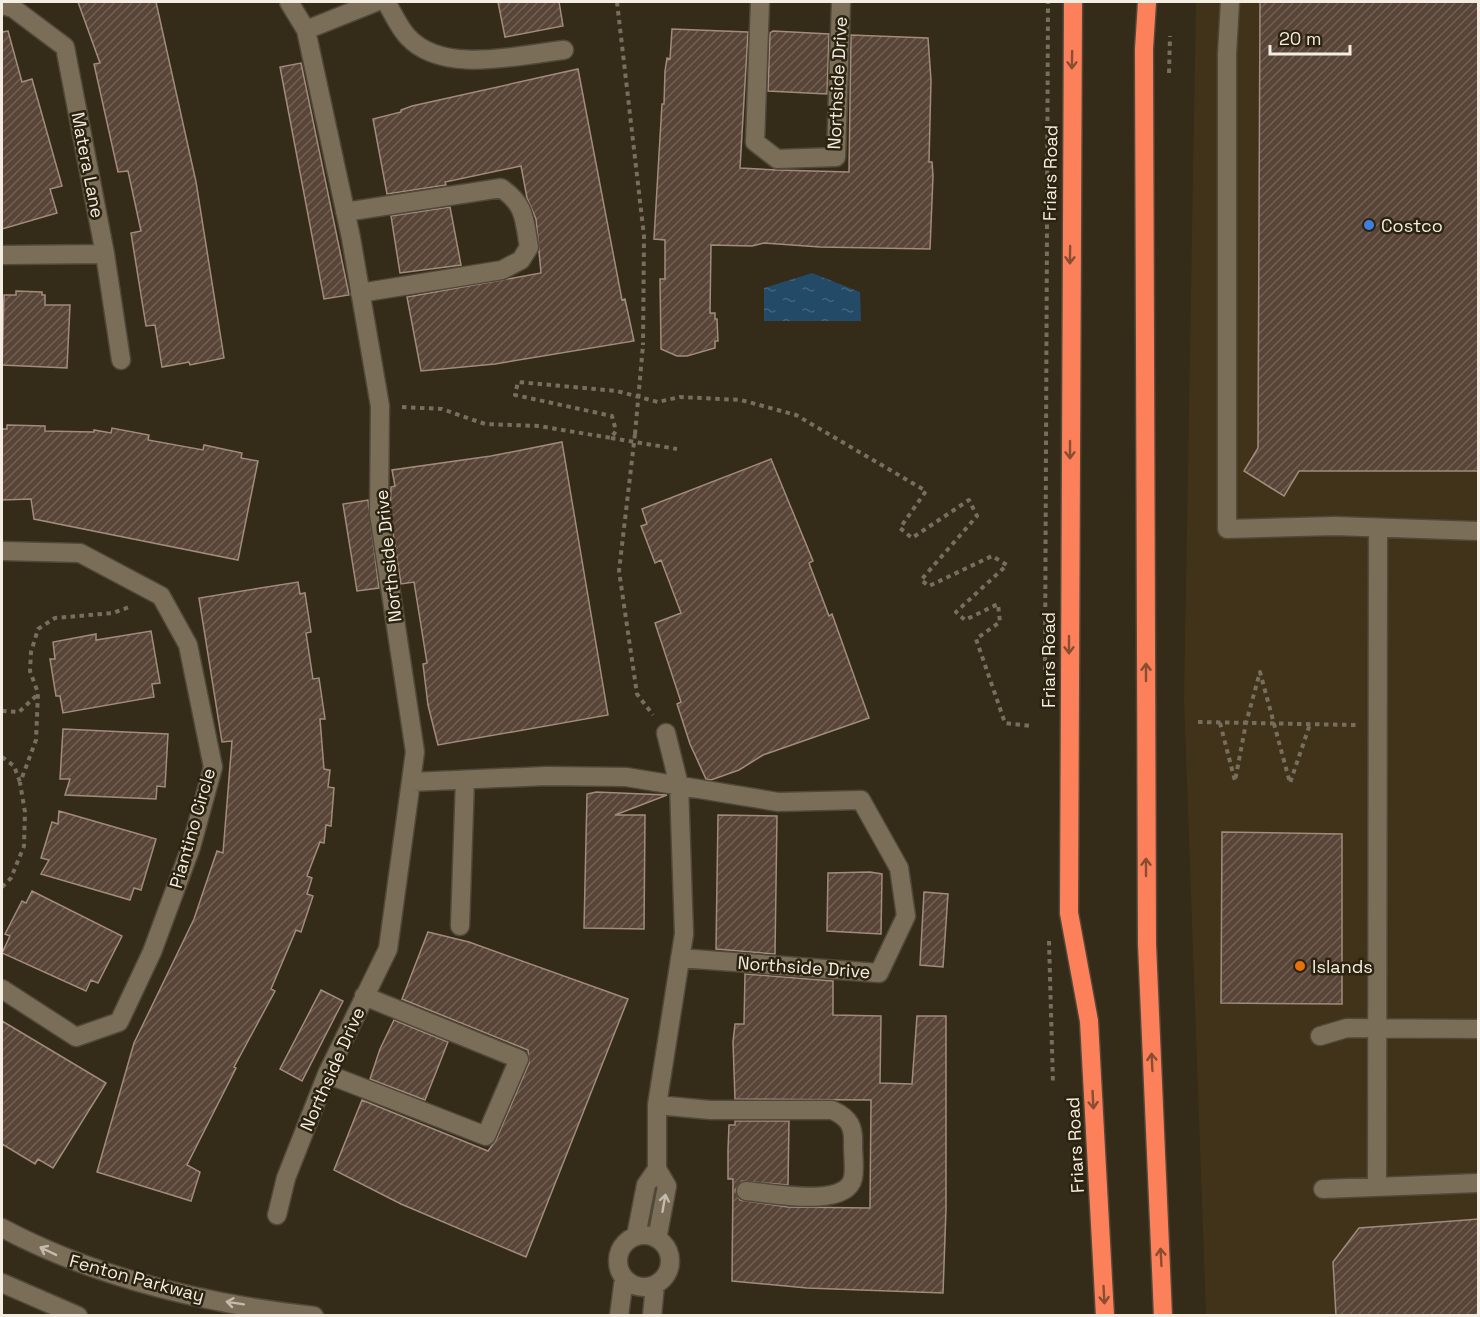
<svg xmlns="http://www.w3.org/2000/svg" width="1480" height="1317" font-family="'Space Grotesk',sans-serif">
	<defs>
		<pattern id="water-ripples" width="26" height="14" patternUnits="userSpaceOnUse" patternTransform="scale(1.5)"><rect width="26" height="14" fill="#234a66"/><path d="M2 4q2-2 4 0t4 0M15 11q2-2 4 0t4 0" fill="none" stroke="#44647c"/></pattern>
		<pattern id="building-hatch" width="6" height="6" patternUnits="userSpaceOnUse" patternTransform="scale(1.5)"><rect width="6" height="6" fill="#584538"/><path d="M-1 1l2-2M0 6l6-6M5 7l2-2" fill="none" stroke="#716054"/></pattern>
	</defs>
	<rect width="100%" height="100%" fill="#352b19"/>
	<path fill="#41331a" d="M1196 2H1478V1315H1206L1184 700Z"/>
	<path fill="url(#water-ripples)" d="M812 273 860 292 861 321H764V288Z"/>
	<path fill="url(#building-hatch)" stroke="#a18c7c" stroke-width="1.5" d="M78 2H156L196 182 224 358 190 365 189 362 162 367 155 325 146 326 131 233 141 231 128 171 118 172 94 64 100 63Z
		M498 2H559L563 26 505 37Z
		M1260 2H1479V471H1299L1284 496 1244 471 1258 448Z
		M672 29 748 32 740 168 777 170 849 172 851 35 928 38 931 80 929 162H932L933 176 930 249 820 247 764 243 752 246 711 245 710 313H715V319H717L718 341H715V348L687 356H677L661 349 660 279H665V240L654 239 662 104H664L665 71 667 58 670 59Z
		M8 31 22 82 32 79 62 186 50 189 57 213 2 229V32Z
		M773 31 829 34 827 94 768 91 770 33Z
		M301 63 349 295 324 299 280 67Z
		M578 69 622 300 625 299 634 341 495 364 421 371 407 297 541 273 536 219 527 198 521 166 445 182 446 185 387 194 373 119 401 112V110L412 106Z
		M450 207 461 265 400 273 391 216Z
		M16 291 42 292V295H45V305H70L67 368 2 365 4 295H16Z
		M7 425 45 426V431L94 432V430L111 433 112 428 149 435 148 440 203 450 204 445 242 453 241 458 258 461 238 560 34 519 31 499 2 500V429H7Z
		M562 442 608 715 438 745 428 705 423 664 427 663 414 582 401 584 390 513 391 487 395 486 392 470 491 456Z
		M771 459 813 561 809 563 829 616 832 614 869 718 763 755 739 770 711 780 706 779 690 744 677 704 681 702 655 623 681 613 661 560 655 563 641 526 647 524 642 509Z
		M368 500 379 588 357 591 343 504Z
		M298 582 300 594 305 593 311 632 306 633 313 679 319 678 325 719H320L324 769 330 770 328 787 334 788 331 826 326 825 324 843 320 842 307 876 312 878 307 894 313 896 301 932 296 930 271 989 275 991 234 1067 236 1068 187 1165 200 1172 191 1201 97 1172 134 1043 194 919 217 851 223 853 232 741 222 742 199 598Z
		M151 631 160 683 152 684 154 697 63 713 60 696H56L50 659H55L53 642 96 634V640Z
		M63 729 168 734 165 787 157 786 156 799 65 795 70 779H60Z
		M596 792 667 795 615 815H645L644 929 584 928 587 794Z
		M59 811 156 839 141 890 134 888 130 900 41 874 49 860 41 858 52 822 58 824Z
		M718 815 777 816 775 954 716 949Z
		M1222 832 1342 834V1004L1221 1003Z
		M870 872 882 874 881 934 827 931 828 873Z
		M32 891 122 936 98 983 91 980 86 991 2 953 10 936 5 934 22 901 26 903Z
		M924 892 948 894 943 967 920 965Z
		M428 932 469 942 628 999 526 1257 401 1204 334 1170 362 1100 488 1151 496 1140 529 1063 528 1050 402 999Z
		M745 974 833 981V1015L881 1016 880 1083 912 1084 917 1016H946V1209L943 1293 807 1288 732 1281 733 1179H728V1150L729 1125H735V1121H789L788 1185 742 1181 735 1190 740 1200 788 1207 870 1208 871 1100 735 1099 733 1042 735 1024H744Z
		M321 990 343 1001 302 1081 280 1069Z
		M394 1020 448 1042 425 1100 370 1079 380 1049Z
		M2 1021 106 1083 53 1168 38 1159 35 1164 2 1144Z
		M1479 1219V1316H1336L1333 1262 1359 1228Z"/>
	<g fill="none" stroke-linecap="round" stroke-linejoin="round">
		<defs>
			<path id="minor" d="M386 2C393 13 399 28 408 37 443 75 518 55 564 50
				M760 2 755 142 777 159 836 157 841 2
				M1230 2 1227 54V529L1335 526 1478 531
				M2 5 13 8 65 47 105 254 121 360
				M306 30 376 2
				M345 212 501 188C526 205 524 220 529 247L521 260 502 270 360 293
				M2 255 105 254
				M2 551 80 553 161 596 188 645 213 767 191 847 152 952 119 1022 76 1037 2 989
				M411 782 546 776 626 777 778 802 861 800 899 868 906 916 879 973 680 958
				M460 926 465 780
				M1320 1036 1347 1028 1478 1029
				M327 1074 486 1136 519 1059 364 996
				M657 1105 710 1110H832C850 1118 854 1127 853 1146 853 1156 855 1168 853 1178 846 1209 770 1193 746 1191
				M1377 1187 1378 528
				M1323 1189 1478 1183
				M277 1215 286 1178 327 1074 388 949 415 752 379 514 380 406 351 238 306 30 289 2
				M2 1228C96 1278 208 1304 314 1316
				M618 1261a26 26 0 1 1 52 0a26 26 0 1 1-52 0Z
				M636 1236 646 1185 657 1169
				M657 1239 667 1186 657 1169V1105L684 934 679 785 666 733
				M2 1283 78 1316
				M619 1316 624 1278
				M652 1316 655 1285"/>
			<path id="highway" d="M1073 2 1069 913 1089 1021 1105 1316
				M1147 2 1144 49 1147 944 1163 1316"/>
		</defs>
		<use href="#minor" stroke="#514839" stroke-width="21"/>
		<use href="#highway" stroke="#514839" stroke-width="21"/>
		<path stroke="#776e5e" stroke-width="4" stroke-dasharray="4.5 4.5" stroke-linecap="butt" d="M617 2 644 236 643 345
			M1169 73 1170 36
			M402 407 442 409 485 424 539 426 611 438 616 431 612 416 515 395 518 382 617 391 658 402 680 397 741 400 796 415 926 491 900 528 912 538 969 500 977 516 921 580 929 586 992 556 1007 565 956 612 965 620 998 604 1000 622 976 639 1005 723 1031 726
			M635 434 619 571 637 694 653 715
			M611 438 677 449
			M1045 670 1048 2
			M2 711 19 712 38 694
			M1198 722 1356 725
			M1220 723 1235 781 1246 723 1260 672 1290 783 1310 724
			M2 757 14 766 20 782
			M2 887 11 878 24 846 25 812 20 783 36 740 38 693 30 671 31 652 38 629 55 618 113 613 132 606
			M1049 941 1053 1084"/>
		<use href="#minor" stroke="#7a6e59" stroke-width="18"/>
		<use href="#highway" stroke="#fc815b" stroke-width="18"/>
		<path stroke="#776e5e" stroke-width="4" stroke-dasharray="4.5 4.5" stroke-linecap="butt" d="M635 434 643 345"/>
	</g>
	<defs><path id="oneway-shaft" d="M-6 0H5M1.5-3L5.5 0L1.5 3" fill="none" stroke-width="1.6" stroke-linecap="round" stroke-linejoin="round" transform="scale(1.5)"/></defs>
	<g stroke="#894d31">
		<use href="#oneway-shaft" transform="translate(1072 60) rotate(91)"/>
		<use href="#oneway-shaft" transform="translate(1070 255) rotate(91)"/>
		<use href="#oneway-shaft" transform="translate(1070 450) rotate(90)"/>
		<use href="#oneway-shaft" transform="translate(1069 645) rotate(90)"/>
		<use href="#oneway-shaft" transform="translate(1146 672) rotate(-90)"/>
		<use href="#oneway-shaft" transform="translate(1146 867) rotate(-90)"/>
		<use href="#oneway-shaft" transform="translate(1152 1062) rotate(-93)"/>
		<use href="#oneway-shaft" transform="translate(1093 1100) rotate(87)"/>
		<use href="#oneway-shaft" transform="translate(1161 1257) rotate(-93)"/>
		<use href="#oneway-shaft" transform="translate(1104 1295) rotate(87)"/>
	</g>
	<g stroke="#c3bbab">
		<use href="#oneway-shaft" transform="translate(664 1203) rotate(-80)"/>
		<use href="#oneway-shaft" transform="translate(48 1251) rotate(-154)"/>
		<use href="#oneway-shaft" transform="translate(235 1303) rotate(-171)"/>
	</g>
	<circle fill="#3f7fe0" stroke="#2b220f" stroke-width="2" cx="1369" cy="225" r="6"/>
	<circle fill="#e8710a" stroke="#2b220f" stroke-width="2" cx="1300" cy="966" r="6"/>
	<g text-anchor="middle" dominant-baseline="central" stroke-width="5" stroke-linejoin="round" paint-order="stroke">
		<g font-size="18" fill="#f4eee2" stroke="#2b220f">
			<text transform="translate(837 83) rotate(-87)">Northside Drive</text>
			<text transform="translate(88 165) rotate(79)">Matera Lane</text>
			<text transform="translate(1050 173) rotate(-89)">Friars Road</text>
			<text transform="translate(388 556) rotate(-96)">Northside Drive</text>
			<text transform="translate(1048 660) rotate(-90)">Friars Road</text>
			<text transform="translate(192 828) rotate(-74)">Piantino Circle</text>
			<text transform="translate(804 967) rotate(4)">Northside Drive</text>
			<text transform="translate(332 1069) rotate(-66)">Northside Drive</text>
			<text transform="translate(1075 1145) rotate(-93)">Friars Road</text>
			<text transform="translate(137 1278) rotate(15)">Fenton Parkway</text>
		</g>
		<g font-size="18" fill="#f4eee2" stroke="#2b220f" text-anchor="start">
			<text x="1381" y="225">Costco</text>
			<text x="1312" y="966">Islands</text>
		</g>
	</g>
	<rect width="1480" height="1317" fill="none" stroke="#f4eee2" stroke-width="6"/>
	<path d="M1270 45v9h80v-9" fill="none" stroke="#f4eee2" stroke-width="3"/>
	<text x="1279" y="45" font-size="18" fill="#f4eee2" stroke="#2b220f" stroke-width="4.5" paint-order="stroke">20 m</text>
</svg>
